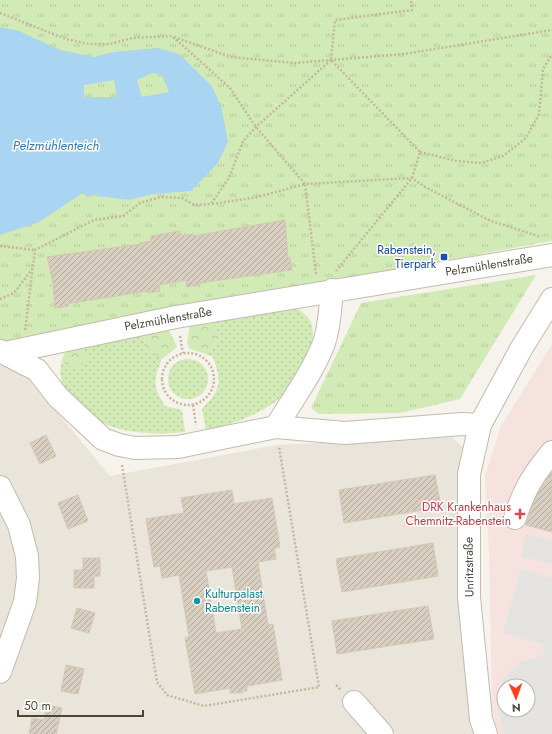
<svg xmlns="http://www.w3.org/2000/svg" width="552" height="734" font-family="Jost,sans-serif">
	<defs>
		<pattern id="grass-dots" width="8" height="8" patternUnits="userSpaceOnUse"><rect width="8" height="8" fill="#d2eab5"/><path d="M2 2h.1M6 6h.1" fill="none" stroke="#b6ca9c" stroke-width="1.8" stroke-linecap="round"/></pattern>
		<pattern id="forest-crowns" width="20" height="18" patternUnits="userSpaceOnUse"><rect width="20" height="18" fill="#d2eab5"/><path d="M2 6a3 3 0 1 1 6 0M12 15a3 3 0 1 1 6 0" fill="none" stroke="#b6ca9c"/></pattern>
		<pattern id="park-tufts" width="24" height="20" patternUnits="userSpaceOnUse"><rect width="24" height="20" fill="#d2eab5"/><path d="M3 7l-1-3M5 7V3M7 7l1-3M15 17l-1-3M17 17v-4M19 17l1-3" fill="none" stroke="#b6ca9c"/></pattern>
		<pattern id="building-hatch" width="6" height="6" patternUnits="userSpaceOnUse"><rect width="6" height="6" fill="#d8cfc1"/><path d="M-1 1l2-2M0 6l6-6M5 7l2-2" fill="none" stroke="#b1aa9e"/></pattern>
	</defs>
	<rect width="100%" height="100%" fill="#f6f3ec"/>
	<path fill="#eae5da" d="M0 365 28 377 110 476 277 445 452 437 464 448 480 734H0Z"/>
	<path fill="#f6e3e0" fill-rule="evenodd" d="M552 344V734H498L492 710 489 553 485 476 501 426ZM504 686H528V710H504Z"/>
	<path fill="url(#grass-dots)" d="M293 306C301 311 310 316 312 326 318 348 296 385 279 399 258 415 232 425 206 430L202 409C221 389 222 383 213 357L206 354 219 339 212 320Z
		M145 329 144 346 162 359C153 380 153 387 165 406L182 410 185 432C159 435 120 434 97 420 90 416 84 409 78 404 64 392 57 378 62 361L65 364 75 346Z
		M168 379a20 20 0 1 1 40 0a20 20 0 1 1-40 0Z"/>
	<path fill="url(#forest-crowns)" d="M212 320 219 339 206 354 190 349 187 344 190 323Z
		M167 326 177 347 162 359 144 346 145 329Z
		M75 346 87 358 79 370 65 364 62 361 64 354Z"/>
	<path fill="url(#park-tufts)" d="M0 0H552V241L317 284 0 346Z
		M536 275 460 399 400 413 319 414 311 408 361 303Z"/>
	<path fill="#e5e3e0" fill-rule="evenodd" d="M526 534 552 541V564L521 556Z
		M521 569 552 578V734H504L498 708 503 679 520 662 544 655 543 644 503 633ZM504 686H528V710H504Z"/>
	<path fill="#a9d4f2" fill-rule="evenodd" d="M0 27 19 31 60 50 94 57 114 52 158 48 179 54 211 85 221 106 228 142 218 163 191 191 152 194 130 200 81 194 39 222 0 235ZM152 73 162 75 169 92 142 97 137 80ZM114 80 117 97H84V85Z"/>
	<path fill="url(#building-hatch)" stroke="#d3c7b4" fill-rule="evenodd" d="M285 220 288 258 290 257 292 270 206 282 187 287 186 280 159 285 160 291 148 293 147 291 72 303 68 304V306L55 308 53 282 47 257 140 244V243L151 241V236L180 231 181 236 193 234V236Z
		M46 435 56 456 40 464 30 443Z
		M552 471V532L526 525 535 498Z
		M435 475 441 507 344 523 339 490Z
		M232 490 234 504 272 498 280 547 274 548 276 559 258 562 268 625 273 624 282 680 247 686V691H242L243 693H230V688L195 694 185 638 189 637 179 575 162 578 160 566 154 567 146 519 184 513 181 498ZM232 567 242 629 216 633 206 571Z
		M78 495 88 521 68 529 58 503Z
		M433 543 438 576 342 592 336 559Z
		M83 558H100V576H94V588H74V570H83Z
		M428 606 434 639 337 654 332 621Z
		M77 608 95 613 89 633 71 628Z
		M66 665 84 669 78 694 61 691Z
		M47 705 62 708 56 734H29L32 718 44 720Z"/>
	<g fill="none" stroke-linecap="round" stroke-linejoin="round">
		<defs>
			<path id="minor" d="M0 351 37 370 58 397 103 439 119 445 135 448 178 447 276 427 345 433 462 424 480 425
				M5 353 176 317 552 255
				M276 427C292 400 313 372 324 343 330 326 330 308 332 290
				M0 487 19 525 27 556 28 578 25 602 0 672
				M515 518C524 489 533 475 552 452
				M354 702 382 734
				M486 734 481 719 469 597V474L480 425 521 349 552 299"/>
		</defs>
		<use href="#minor" stroke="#c2bbae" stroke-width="24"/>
		<path stroke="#c4b79f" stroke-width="2.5" stroke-dasharray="2 2" stroke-linecap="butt" d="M0 13 66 39 89 44H110L132 38 172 36 230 88 256 127 305 184 412 178 425 187 491 221 541 237
			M174 37 231 57 295 63 404 54 552 30
			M420 152 457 161 481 163 503 156 526 138 539 114 543 69 552 54
			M212 204 258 197 305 184 316 274
			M0 246 35 250
			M336 271 412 178 420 152 331 60 335 20 412 10 411 0
			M0 299 14 293 33 268
			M25 330 35 250 94 220 123 216 140 203 161 197 182 198 194 205 211 204 229 178 243 141 256 127 331 60
			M180 336 183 353
			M162 379a26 26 0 1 1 52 0a26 26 0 1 1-52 0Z
			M193 405 196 425
			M122 465 157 682 167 695 204 706 319 687 279 447
			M336 685 341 690"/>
		<use href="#minor" stroke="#fff" stroke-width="22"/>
	</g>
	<rect fill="#1a4fb4" stroke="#fff" stroke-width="1.5" x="440" y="253" width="8" height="8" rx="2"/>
	<path fill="#e0444e" stroke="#fff" stroke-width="1.5" d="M518 508h4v4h4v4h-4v4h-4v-4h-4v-4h4z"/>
	<circle fill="#0f9aa8" stroke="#fff" stroke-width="1.5" cx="197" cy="601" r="4"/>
	<g text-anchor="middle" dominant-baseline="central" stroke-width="3" stroke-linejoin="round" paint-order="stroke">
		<g font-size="12" fill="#164399" stroke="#fff" text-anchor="end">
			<text x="436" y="250">Rabenstein,<tspan x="436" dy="14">Tierpark</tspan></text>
		</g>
		<g font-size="12" fill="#4b4439" stroke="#fff">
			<text transform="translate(489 265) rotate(-9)">Pelzmühlenstraße</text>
			<text transform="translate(168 319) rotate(-10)">Pelzmühlenstraße</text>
			<text transform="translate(469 567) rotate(-91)">Unritzstraße</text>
		</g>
		<g font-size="12" fill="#be3a42" stroke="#fff" text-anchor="end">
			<text x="511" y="507">DRK Krankenhaus<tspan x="511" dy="14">Chemnitz-Rabenstein</tspan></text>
		</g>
		<g font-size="12" fill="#0d838f" stroke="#fff" text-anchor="start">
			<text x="205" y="594">Kulturpalast<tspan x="205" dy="14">Rabenstein</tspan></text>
		</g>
		<g font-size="13" font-style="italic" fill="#2e7ab2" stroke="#fff">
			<text x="56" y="145">Pelzmühlenteich</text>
		</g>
	</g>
	<g transform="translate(516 698) rotate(178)"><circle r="19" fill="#ffffff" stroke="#b7b4b0"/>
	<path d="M0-3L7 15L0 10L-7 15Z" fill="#fc3f1d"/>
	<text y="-6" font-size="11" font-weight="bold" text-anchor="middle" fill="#4b4439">N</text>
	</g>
	<path d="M18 710v6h125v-6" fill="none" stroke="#4b4439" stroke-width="2"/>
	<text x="24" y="710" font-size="12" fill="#4b4439" stroke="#ffffff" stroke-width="3" paint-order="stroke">50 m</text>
</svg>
